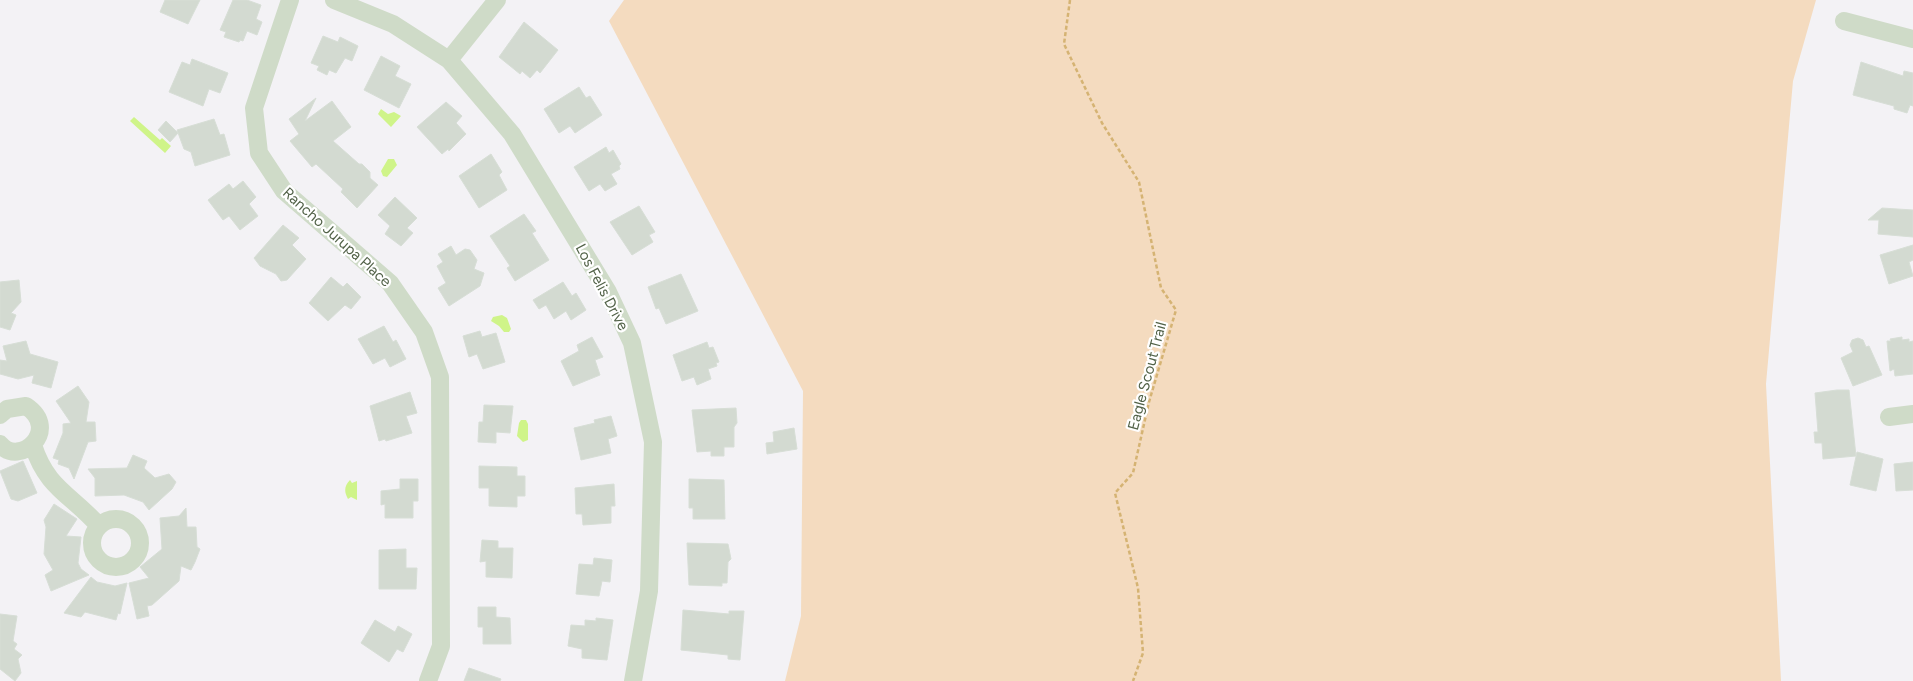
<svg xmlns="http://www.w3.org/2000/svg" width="1913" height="681" font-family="Figtree,sans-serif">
	<rect width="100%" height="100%" fill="#f3f2f5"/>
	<path fill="#f4dbbf" d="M624 0H1816L1793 81 1766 384 1781 681H785L801 616 803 391 609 21Z"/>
	<path fill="#cff489" d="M381 109 388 114 394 112 401 116 391 127 378 114Z
		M134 117 160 140 162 138 171 146 165 153 130 121Z
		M388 159H394L397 165 387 177 383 176 381 171Z
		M502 315 507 318 511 329 509 332H504L499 326 491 321 493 317Z
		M521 420H526L528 424V440L523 442 517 436 519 423Z
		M350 480 352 483 357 481V500L351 497 348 499C344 492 344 486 350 480Z"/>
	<path fill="#d3dad1" stroke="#d7ded6" d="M165 0H200L188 24 160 12Z
		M233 0H247L261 5 256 19 262 22 257 35 247 31 243 41 240 40 239 42 224 37 226 32 220 30Z
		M524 22 558 50 540 73 537 70 530 78 522 71 520 74 499 57Z
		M323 36 338 42 340 37 358 46 352 61 345 58 336 73 329 70 327 75 317 70 319 66 311 63Z
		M381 56 400 66 395 76 411 84 399 108 364 90Z
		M192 59 228 73 220 93 209 89 203 106 169 92 182 62 190 65Z
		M1861 62 1903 76 1904 71 1913 73V106L1910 105 1907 113 1894 109V106L1853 95Z
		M579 87 586 98 590 96 602 115 575 133 570 126 559 133 544 109Z
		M316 98 305 121 332 101 351 127 333 141 359 164H362L370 172V178L378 185 357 208 341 192 343 189 316 164 312 167 290 141 299 134 289 119Z
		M446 102 462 116 456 123 466 134 449 151 448 149 442 154 417 127Z
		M214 119 220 135 224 134 230 155 195 166 191 152 184 149 177 130Z
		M166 121 178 133 170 142 158 130Z
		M606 147 609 153 613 150 621 164 619 166 620 169 611 174 617 184 605 191 600 184 589 191 574 167Z
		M491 154 502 172 499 175 507 190 479 208 459 176Z
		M243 181 256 197 249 204 258 216 240 230 229 216 223 220 208 200 229 184 233 189Z
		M395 197 417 218 407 228 413 233 401 246 385 234 390 226 378 215Z
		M639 206 655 232 649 235 653 242 632 255 610 222Z
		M1882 208 1913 210V237L1878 234 1879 220H1868Z
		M524 214 536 231 532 233 549 260 515 281 507 268 510 266 490 236Z
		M283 225 299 238 292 245 306 259 287 280 281 281 276 274 260 266 254 258Z
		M1913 245V260L1909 262 1913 276 1889 284 1880 255Z
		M451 246 456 255 465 249 470 250 477 260 474 269 484 273 480 286 449 306 438 288 446 283 437 266 443 262 438 254Z
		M681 274 698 311 666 324 659 308 656 309 648 287Z
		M331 277 343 287 347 283 361 297 351 309 345 305 328 321 309 303Z
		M19 280 21 302 11 313 16 315 10 330 0 327V282Z
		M563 282 572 296 576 293 586 310 571 320 566 311 554 319 546 305 539 309 533 300Z
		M384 326 393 342 396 340 406 359 390 367 385 358 373 364 358 339Z
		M480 331 482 337 496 333 505 362 483 369 477 354 469 357 463 336Z
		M592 337 603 357 595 360 600 375 573 386 561 361 579 351 577 345Z
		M1902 337V340L1909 339V342L1913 341V374L1895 376 1894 369 1890 371 1887 341H1891L1890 339Z
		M1858 338 1863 340 1866 347 1869 346 1882 375 1853 386 1841 358 1853 352 1850 345 1852 340Z
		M26 341 30 354 58 362 51 388 32 383 34 375 18 379 0 374V360L7 361 3 346Z
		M707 342 709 348 713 347 719 362 716 363 717 366 708 369 711 379 697 385 694 377 682 381 673 355Z
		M78 386 89 402 86 422H95L96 441 88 442 74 479 69 468 58 464 59 460 53 458 63 433V424L71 423 56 401Z
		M1837 390H1849L1856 456 1823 459 1822 443H1815L1814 432H1818L1815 393Z
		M410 392 417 413 406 416 412 433 386 441 385 439 379 441 370 406Z
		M484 405 513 406 510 433 496 432V443L478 442 479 422H483Z
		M736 408 737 423 734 427V447H724V456H711V451L697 452 692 410Z
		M611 416 617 436 608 439 611 453 581 460 574 428 595 423 594 420Z
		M794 428 797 449 767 454 766 443 774 442 773 432Z
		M1857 452 1883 459 1876 491 1850 485Z
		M133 455 147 461 144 468 155 478 169 474 176 482 172 489 149 510 143 502 124 495 95 496V478L88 469 127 468Z
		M23 461 37 493 18 501 11 499 0 471Z
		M1913 462V490L1896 491 1894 464Z
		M479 466 517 467V476H525V496H517V507L489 506V488H479Z
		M400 479H418V501H413V518H385V504L381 505V491L400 489Z
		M689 479 724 480 725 519H693V508H689Z
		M614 484 615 506H611V523L583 525 582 514H576L575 488Z
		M54 504 77 519 66 536 81 537 78 563 81 569 89 575 51 591 45 575 53 570 44 554 46 527 44 520Z
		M186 508 187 527H196L197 547 200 549 195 562 191 570 181 566 179 581 152 605 147 606 149 616 137 619 129 583 149 578 140 567 162 549 160 518 179 516Z
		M482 540 498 541V548H513L512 578 486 577V561L480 562Z
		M687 543 728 544 731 559 728 562 727 583H722V586L689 585Z
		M406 549V568H417L416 589H379V550Z
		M594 558 612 560 610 582 602 581 599 596 576 594 579 564 593 565Z
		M91 577 97 582 115 586 127 583 120 614 118 613 116 620 85 612 81 617 64 613Z
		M478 607H496V617L510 618 511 644H483V627H478Z
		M683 610 729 614V611H744L740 660 728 659V655L681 650Z
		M0 614 17 616 13 641 17 644 14 649 22 655 18 659 21 673 15 681 0 669Z
		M596 618 613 620 607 660 582 658V649L568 646 571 625 585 626V620L596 621Z
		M375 620 395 632 398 626 412 634 403 652 397 649 389 662 361 643Z
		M469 668 501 679 500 681H464Z"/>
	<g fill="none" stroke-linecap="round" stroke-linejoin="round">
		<path stroke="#d5b373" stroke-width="2.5" stroke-dasharray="4 2.5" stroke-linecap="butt" d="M1070 0 1064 44 1102 123 1139 182 1161 288 1176 310 1149 402 1133 473 1115 493 1138 588 1143 653 1133 681"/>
		<path stroke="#cfdbc8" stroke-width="18" d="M290 0 254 108 259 153 284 191 390 283 424 332 440 377 441 646 428 681
			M334 0 393 24 449 60 512 134 608 292 632 343 653 442 649 591 633 681
			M1844 21 1913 39
			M449 60 497 0
			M0 415 7 409 26 406C62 430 19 468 0 444
			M1889 417 1913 414
			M33 445C47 489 71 494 99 526
			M92 543a24 24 0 1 1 48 0a24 24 0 1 1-48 0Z"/>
	</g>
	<g text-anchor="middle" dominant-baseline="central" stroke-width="4.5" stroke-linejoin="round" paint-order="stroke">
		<g font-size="15" fill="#526248" stroke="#fff">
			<text transform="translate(337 237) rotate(42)">Rancho Jurupa Place</text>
			<text transform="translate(602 287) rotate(62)">Los Felis Drive</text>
			<text transform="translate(1147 376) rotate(-75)">Eagle Scout Trail</text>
		</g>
	</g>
</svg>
